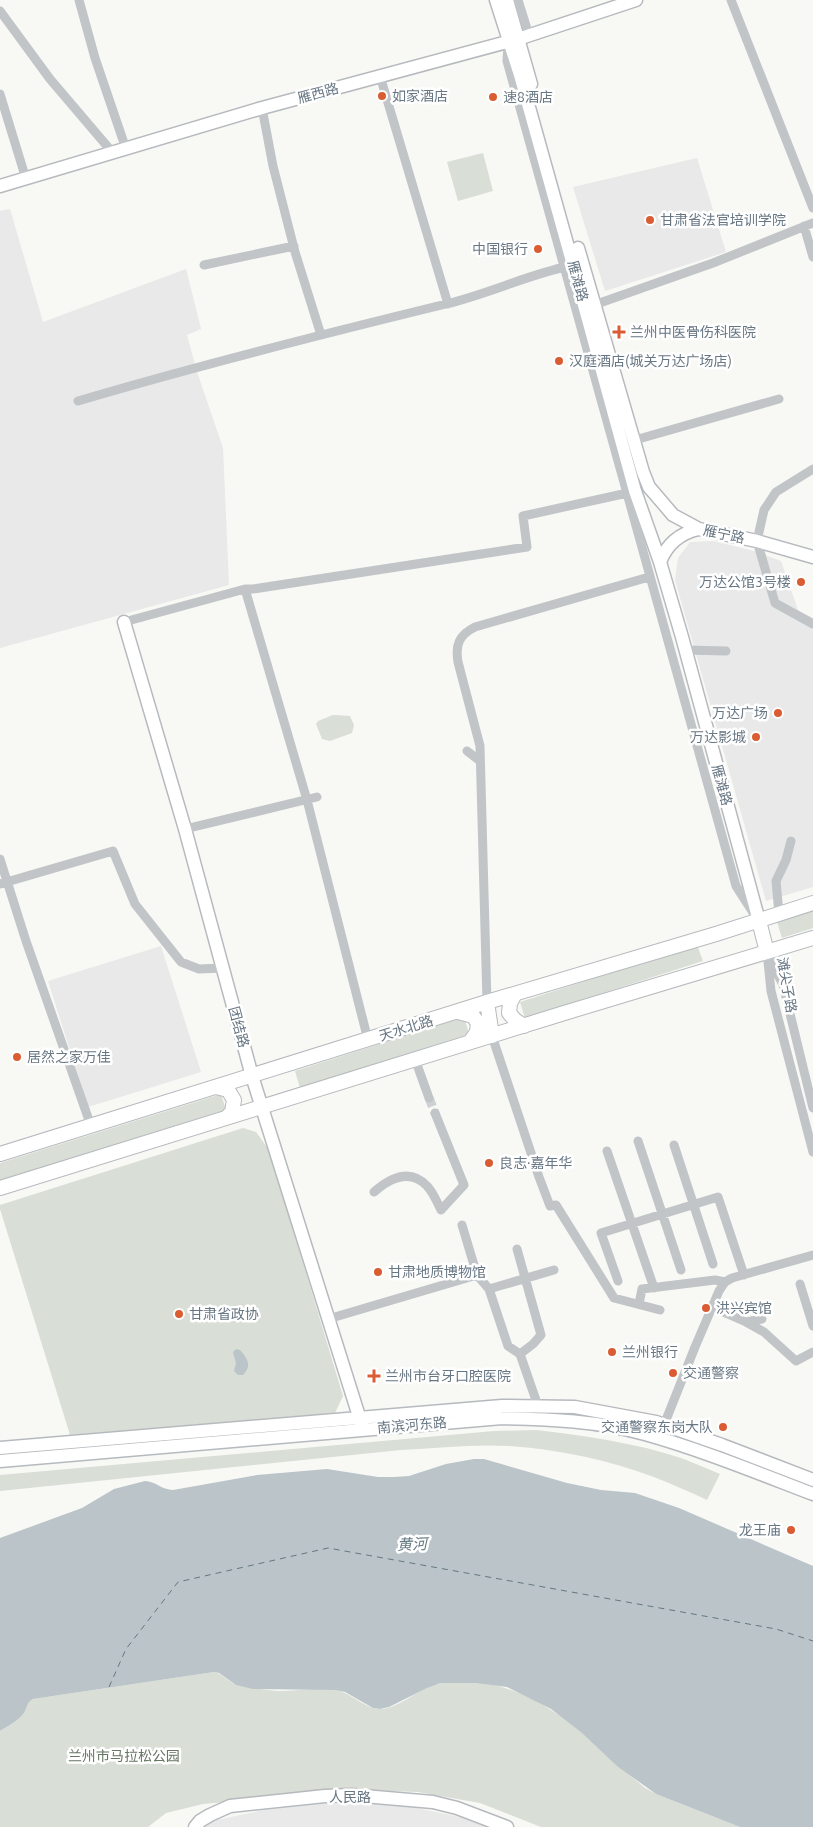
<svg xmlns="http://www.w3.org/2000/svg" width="813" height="1827" font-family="Ubuntu,'Noto Sans SC',sans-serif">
	<rect width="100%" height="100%" fill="#f8f8f5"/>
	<path fill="#e8e9e8" d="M697 158 726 252 605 291 573 187Z
		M10 209 43 322 186 269 201 329 187 335 197 372 223 448 229 585 0 648V211Z
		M713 541 754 551 781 561 798 610 813 618V887L766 901 675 580 678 558 690 542Z
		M161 946 201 1072 88 1107 48 981Z
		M340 1802 412 1807 460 1817 487 1827H203L212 1821 264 1810Z"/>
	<path fill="#d9ded6" d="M483 153 493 191 458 201 447 162Z
		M333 715 350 716 354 725 352 733 330 741 322 739 316 724 318 721Z
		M813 910V928L782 938 777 922Z
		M697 945 703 961 525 1018 520 1002Z
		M464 1017 469 1034 300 1088 295 1071Z
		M221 1094 226 1110 0 1180V1163Z
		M243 1128 256 1132 269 1150 343 1396 335 1413 70 1435 0 1209V1205Z
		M536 1430C586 1436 637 1443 684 1459 696 1464 708 1469 720 1474L707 1500C690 1492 672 1484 654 1477 609 1460 557 1449 509 1446 473 1444 437 1448 401 1450L0 1491V1475L494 1431Z
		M214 1672C223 1674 228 1682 237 1685 249 1688 265 1690 278 1691 297 1691 316 1688 335 1690 350 1692 366 1709 379 1709 399 1710 423 1684 445 1682 533 1674 585 1737 645 1788L656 1794 740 1827H541L480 1803 418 1792 363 1790 203 1804 166 1813 148 1827H0V1731C8 1726 18 1721 24 1713 28 1707 26 1703 33 1699Z"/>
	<path fill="#bac4c9" d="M236 1349 240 1350C248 1359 252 1366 243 1375H238L234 1371 236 1363 233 1352Z
		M474 1459H484L567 1483 601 1490 635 1493 679 1508 813 1566V1827H740L656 1794 617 1766 582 1733 551 1709 507 1687 476 1683H440L427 1688 389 1707 380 1709 373 1708 345 1692 335 1690 253 1689 236 1685 219 1673 214 1672 33 1699C26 1703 28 1707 24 1713 18 1721 8 1726 0 1731V1538L82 1508 114 1489 145 1481C155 1481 162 1490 173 1490L257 1475 327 1469 378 1477H394L409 1476 446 1464Z"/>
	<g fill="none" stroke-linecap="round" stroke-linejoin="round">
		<path stroke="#647880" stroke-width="1" stroke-dasharray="6 5" stroke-linecap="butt" d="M109 1687 126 1649 178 1582 328 1548 776 1629 813 1641"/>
		<path stroke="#cdd1d3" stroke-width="9" stroke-dasharray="9 4.5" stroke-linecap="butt" d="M429 1098 435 1113"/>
		<defs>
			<path id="secondary" d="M496 0 520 75 573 265 635 491 660 562 682 637 759 921
				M507 0 531 84
				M0 186 262 108 518 39 636 0
				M578 248 643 472 649 487 673 515 699 529 757 541 813 557
				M660 562C667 544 680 533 699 529
				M124 622 185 829 252 1076 363 1429
				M0 1448 502 1406 575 1407 656 1422 722 1445 813 1480
				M0 1461 502 1418C550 1419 598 1421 645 1434 702 1450 758 1473 813 1494
				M195 1827 200 1821 210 1815 230 1806 325 1796 352 1795 433 1802 457 1808 507 1827"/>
			<path id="primary" d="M759 921 767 952
				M515 994 510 1003 509 1013 515 1020 524 1026
				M487 1002 492 1036
				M458 1012 473 1016 478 1023 477 1032 470 1042
				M216 1087 228 1090 234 1100 232 1112 226 1118
				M0 1154 487 1002 716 934 813 903
				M0 1188 561 1014 813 938"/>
		</defs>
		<use href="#secondary" stroke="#b6babe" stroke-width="15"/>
		<use href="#primary" stroke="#b6babe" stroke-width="16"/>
		<path stroke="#c1c5c8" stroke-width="9" d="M79 0 95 58 126 149
			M518 0 529 35
			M731 0 813 208
			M0 11 50 79 113 153
			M508 44 507 61 736 886 754 914
			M380 76 448 304
			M0 94 26 179
			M262 108 273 166 295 252 321 335
			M804 226 813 257
			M204 265 294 246
			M594 305 713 263 813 223
			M78 401C199 365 323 334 446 304 488 294 527 275 569 266
			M635 440 779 399
			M813 469 776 492 764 510 757 541 775 603 813 624
			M245 589 307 800 368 1040
			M124 622 245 589H253L527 547 523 516 632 492
			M685 650 726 651
			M467 751 480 761
			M185 829 317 797
			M0 859 26 941 91 1126
			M0 884 113 851 135 904 181 962 199 969 223 968
			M779 914 776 881 786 860 791 841
			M767 952 771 991 813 1152
			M770 959 783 985 813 1108
			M487 1002 480 746 458 662C455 645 459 635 475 627L649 577
			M492 1036 539 1177 550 1206 556 1205 614 1298 660 1310
			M415 1059 429 1098
			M638 1141 681 1270
			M674 1145 713 1264
			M607 1151 654 1288
			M374 1192C390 1178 410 1168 427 1186 433 1192 437 1202 441 1210L464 1185 435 1113
			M462 1225 477 1275
			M517 1249 541 1335 533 1344 520 1354
			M618 1281 601 1233 718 1197 744 1275
			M800 1284 813 1326
			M489 1289 554 1270
			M639 1304 642 1289 715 1280 725 1282
			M712 1307 746 1322 762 1319
			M328 1319 477 1275 489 1289 508 1346 520 1354 538 1406
			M746 1322 764 1332 796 1361 813 1352
			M664 1425 695 1347 719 1291 725 1282 732 1278 813 1255"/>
		<use href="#secondary" stroke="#fff" stroke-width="12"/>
		<use href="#primary" stroke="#fff" stroke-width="14"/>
	</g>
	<g fill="#da5c32" stroke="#fff" stroke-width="2">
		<circle cx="382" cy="96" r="5"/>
		<circle cx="493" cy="97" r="5"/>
		<circle cx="650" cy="220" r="5"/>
		<circle cx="538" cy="249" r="5"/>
		<path d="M616.5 324.5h5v5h5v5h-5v5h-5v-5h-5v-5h5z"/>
		<circle cx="559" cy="361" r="5"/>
		<circle cx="801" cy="582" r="5"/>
		<circle cx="778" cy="713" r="5"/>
		<circle cx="756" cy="737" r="5"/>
		<circle cx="17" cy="1057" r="5"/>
		<circle cx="489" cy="1163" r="5"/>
		<circle cx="378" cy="1272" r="5"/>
		<circle cx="706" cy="1308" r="5"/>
		<circle cx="179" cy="1314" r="5"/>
		<circle cx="612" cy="1352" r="5"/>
		<circle cx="673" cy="1373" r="5"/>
		<path d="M371.5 1368.5h5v5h5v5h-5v5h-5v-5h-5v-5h5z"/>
		<circle cx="723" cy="1427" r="5"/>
		<circle cx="791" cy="1530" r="5"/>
	</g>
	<g text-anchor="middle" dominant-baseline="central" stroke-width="5" stroke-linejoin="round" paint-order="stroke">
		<g font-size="14" fill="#687784" stroke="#fff">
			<text transform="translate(318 93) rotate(-15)">雁西路</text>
			<text transform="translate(578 281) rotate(75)">雁滩路</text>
			<text transform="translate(724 534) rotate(12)">雁宁路</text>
			<text transform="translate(722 785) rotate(75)">雁滩路</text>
			<text transform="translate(787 985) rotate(80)">滩尖子路</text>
			<text transform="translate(239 1027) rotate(75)">团结路</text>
			<text transform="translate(406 1028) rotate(-17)">天水北路</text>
			<text transform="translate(412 1425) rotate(-5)">南滨河东路</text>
			<text x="350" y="1797">人民路</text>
		</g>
		<g font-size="14" fill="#687784" stroke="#fff" text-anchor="start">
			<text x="392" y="96">如家酒店</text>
			<text x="503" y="97">速8酒店</text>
			<text x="660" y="220">甘肃省法官培训学院</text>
			<text x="528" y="249" text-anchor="end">中国银行</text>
			<text x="630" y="332">兰州中医骨伤科医院</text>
			<text x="569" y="361">汉庭酒店(城关万达广场店)</text>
			<text x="791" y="582" text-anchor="end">万达公馆3号楼</text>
			<text x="768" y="713" text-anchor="end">万达广场</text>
			<text x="746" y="737" text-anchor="end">万达影城</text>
			<text x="27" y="1057">居然之家万佳</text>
			<text x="499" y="1163">良志·嘉年华</text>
			<text x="388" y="1272">甘肃地质博物馆</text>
			<text x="716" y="1308">洪兴宾馆</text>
			<text x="189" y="1314">甘肃省政协</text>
			<text x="622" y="1352">兰州银行</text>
			<text x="683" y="1373">交通警察</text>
			<text x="385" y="1376">兰州市台牙口腔医院</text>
			<text x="713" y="1427" text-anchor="end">交通警察东岗大队</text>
			<text x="781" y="1530" text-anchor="end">龙王庙</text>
		</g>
		<g font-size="14" fill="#667763" stroke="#fff">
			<text x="124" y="1756">兰州市马拉松公园</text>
		</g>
		<g font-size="15" font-style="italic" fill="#647880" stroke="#fff">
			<text transform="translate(412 1544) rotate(-2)">黄河</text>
		</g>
	</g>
</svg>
